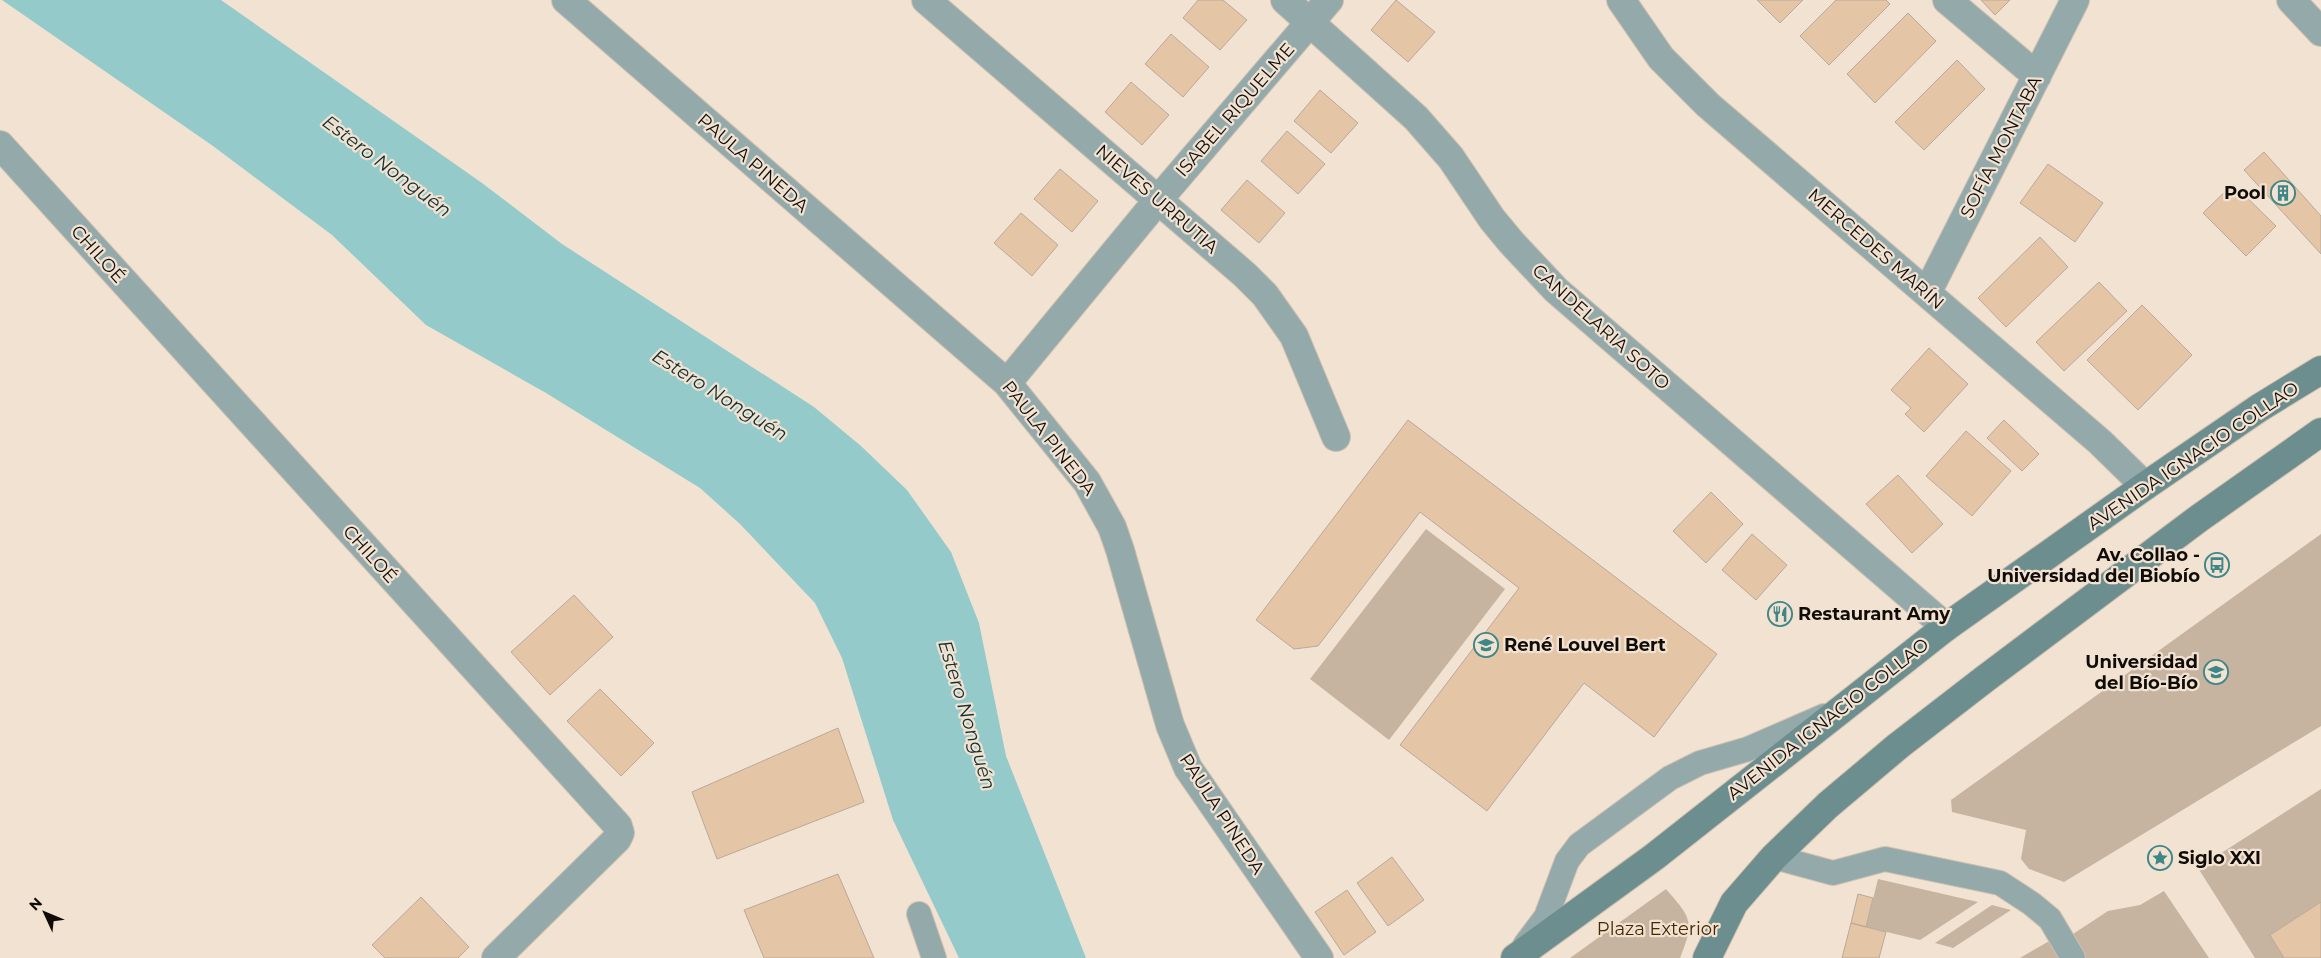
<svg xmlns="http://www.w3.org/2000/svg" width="2321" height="958" font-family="Montserrat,sans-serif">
	<rect width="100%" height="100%" fill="#f2e2d2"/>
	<path fill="#c6b4a1" d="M1426 529 1505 589 1389 740 1310 679Z
		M2321 534V726L2064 882 2029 869 2021 859 2026 830 1952 812 1951 800Z
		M2321 789V902L2270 935 2284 958H2255L2198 868Z
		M1878 879 1978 902 1920 940 1866 927Z
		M1666 889C1691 918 1695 921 1680 958H1570Z
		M2164 891 2209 958H2085L2070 936 2108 911 2140 905Z
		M1992 905 2011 910 1953 948 1935 943Z
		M2051 940 2063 958H2020Z"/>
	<path fill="#95caca" d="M2 0H221L482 183 562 244 814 407 861 446 907 490 951 552 979 623 1006 756 1086 958H959L893 820 842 658 815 603 740 524 700 488 546 393 426 325 332 235 213 146Z"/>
	<path fill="#e4c5a6" stroke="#b9a99a" d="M1198 0H1223L1247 20 1220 50 1183 18Z
		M1396 0 1435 32 1408 62 1371 30Z
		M1757 0H1803L1780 23Z
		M1836 0H1886L1890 4 1829 65 1800 36Z
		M1981 0H2010L1995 15Z
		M1908 13 1936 41 1875 103 1847 74Z
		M1171 34 1209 67 1183 97 1145 64Z
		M1957 60 1985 89 1924 150 1895 122Z
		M1131 82 1169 115 1142 145 1105 112Z
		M1320 90 1358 123 1331 153 1294 121Z
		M1287 131 1325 164 1298 194 1261 161Z
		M2264 152 2321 216V254L2244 170Z
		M2048 164 2103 203 2075 242 2020 203Z
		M1060 169 1098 201 1072 232 1034 199Z
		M1247 180 1285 213 1259 243 1221 210Z
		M2233 184 2276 226 2246 256 2203 213Z
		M1021 213 1058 245 1032 276 994 243Z
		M2040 237 2068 267 2006 327 1978 298Z
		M2099 282 2127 311 2064 371 2036 342Z
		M2142 305 2192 355 2138 410 2087 360Z
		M1929 348 1968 384 1924 432 1905 414 1911 408 1891 390Z
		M1408 420 1717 654 1654 737 1584 683 1487 811 1400 745 1519 588 1420 512 1318 646 1294 649 1256 620Z
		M2004 420 2039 454 2022 471 1987 438Z
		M1966 431 2011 471 1972 516 1926 476Z
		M1898 475 1943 524 1912 553 1866 504Z
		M1711 492 1743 524 1706 563 1673 531Z
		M1752 534 1787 565 1756 600 1722 570Z
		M574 595 613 637 550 695 511 652Z
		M600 689 654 743 621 776 567 721Z
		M838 728 864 802 717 859 692 792Z
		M1392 857 1424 900 1388 926 1357 883Z
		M838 874 874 958H764L744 910Z
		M1347 890 1376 932 1344 955 1315 912Z
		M1858 894 1873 898 1866 927 1851 923Z
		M421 897 469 947 458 958H385L372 945Z
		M2321 902V958H2284L2270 935Z
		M1851 923 1886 932 1879 958H1842Z"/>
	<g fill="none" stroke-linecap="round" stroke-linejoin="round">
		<defs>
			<path id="lane" d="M1774 857 1833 873 1885 859 2000 883 2032 904 2050 919 2073 958
				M919 914 934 958
				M1525 945 1546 917 1567 861 1579 845 1670 778 1700 763 1748 749 1824 716"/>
			<path id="street" d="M566 0 1007 383 1087 482 1112 527 1120 550 1170 725 1188 768 1319 958
				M926 0 1245 275 1265 295 1294 336 1336 437
				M1285 0 1416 118 1451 158 1492 219 1511 242 1556 290 1946 627
				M1621 0 1661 58 1708 105 2100 442 2145 486
				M1947 0 2037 76
				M2291 0 2321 32
				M0 145 618 826 620 833 617 839 496 958
				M1927 293 2075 0
				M1007 383 1158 200 1329 0"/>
			<path id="secondary" d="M1515 958 1654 857 1946 627 2145 486 2259 408 2321 370
				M1707 958 1734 903 1774 857 1828 805 1898 746 1986 678 2198 519 2321 432"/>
		</defs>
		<use href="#lane" stroke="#cec0b2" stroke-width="26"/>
		<use href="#street" stroke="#cec0b2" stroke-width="30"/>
		<use href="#secondary" stroke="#cec0b2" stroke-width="30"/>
		<use href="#lane" stroke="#94aaaa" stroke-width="24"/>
		<use href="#street" stroke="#94aaaa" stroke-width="28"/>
		<use href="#secondary" stroke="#6d8e8e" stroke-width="28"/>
	</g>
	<defs>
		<symbol id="building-ring" viewBox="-11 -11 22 22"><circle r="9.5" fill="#f2e2d2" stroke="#3e8687" stroke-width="1.5"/><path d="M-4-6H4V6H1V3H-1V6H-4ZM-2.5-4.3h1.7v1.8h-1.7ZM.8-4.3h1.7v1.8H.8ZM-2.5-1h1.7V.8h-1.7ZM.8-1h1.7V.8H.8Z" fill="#3e8687"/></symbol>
		<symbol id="bus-ring" viewBox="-11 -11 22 22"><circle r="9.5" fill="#f2e2d2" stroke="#3e8687" stroke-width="1.5"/><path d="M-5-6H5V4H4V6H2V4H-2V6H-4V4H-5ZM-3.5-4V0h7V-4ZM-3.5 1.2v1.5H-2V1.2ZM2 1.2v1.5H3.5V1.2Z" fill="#3e8687"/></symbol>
		<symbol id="restaurant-ring" viewBox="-11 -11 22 22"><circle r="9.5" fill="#f2e2d2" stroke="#3e8687" stroke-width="1.5"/><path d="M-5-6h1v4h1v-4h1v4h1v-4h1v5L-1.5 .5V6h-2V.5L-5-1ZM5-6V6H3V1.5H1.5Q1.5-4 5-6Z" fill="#3e8687"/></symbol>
		<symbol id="school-ring" viewBox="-11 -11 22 22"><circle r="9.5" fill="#f2e2d2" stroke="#3e8687" stroke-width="1.5"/><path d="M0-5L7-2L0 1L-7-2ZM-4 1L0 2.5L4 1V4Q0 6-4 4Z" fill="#3e8687"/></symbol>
		<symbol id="university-ring" viewBox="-11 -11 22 22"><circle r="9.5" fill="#f2e2d2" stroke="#3e8687" stroke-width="1.5"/><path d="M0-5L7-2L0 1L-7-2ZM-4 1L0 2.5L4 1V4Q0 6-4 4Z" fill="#3e8687"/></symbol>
		<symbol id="sight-ring" viewBox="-11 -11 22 22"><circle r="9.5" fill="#f2e2d2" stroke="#3e8687" stroke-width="1.5"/><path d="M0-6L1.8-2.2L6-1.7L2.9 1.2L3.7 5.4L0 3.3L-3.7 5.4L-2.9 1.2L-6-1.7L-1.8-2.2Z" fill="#3e8687"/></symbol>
	</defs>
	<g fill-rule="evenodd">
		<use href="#building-ring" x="2269" y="179" width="28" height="28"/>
		<use href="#bus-ring" x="2203" y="551" width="28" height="28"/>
		<use href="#restaurant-ring" x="1766" y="600" width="28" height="28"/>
		<use href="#school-ring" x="1472" y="631" width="28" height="28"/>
		<use href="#university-ring" x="2202" y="658" width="28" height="28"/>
		<use href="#sight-ring" x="2146" y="844" width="28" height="28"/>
	</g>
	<g text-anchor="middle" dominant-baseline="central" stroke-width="4.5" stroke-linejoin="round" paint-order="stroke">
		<g font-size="18" fill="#110c07" stroke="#f2e2d2">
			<text transform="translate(1235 110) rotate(-49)">ISABEL RIQUELME</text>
			<text transform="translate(2001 147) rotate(-63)">SOFÍA MONTABA</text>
			<text transform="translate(753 163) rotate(41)">PAULA PINEDA</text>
			<text transform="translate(1157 199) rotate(41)">NIEVES URRUTIA</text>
			<text transform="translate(1876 249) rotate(41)">MERCEDES MARÍN</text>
			<text transform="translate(98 254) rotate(48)">CHILOÉ</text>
			<text transform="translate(1601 327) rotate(42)">CANDELARIA SOTO</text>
			<text transform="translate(1049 438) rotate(52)">PAULA PINEDA</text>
			<text transform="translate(2193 456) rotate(-34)">AVENIDA IGNACIO COLLAO</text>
			<text transform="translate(370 554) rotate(48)">CHILOÉ</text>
			<text transform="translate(1828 719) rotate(-38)">AVENIDA IGNACIO COLLAO</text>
			<text transform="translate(1222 814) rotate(57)">PAULA PINEDA</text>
		</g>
		<g font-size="18" font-weight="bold" fill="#110c07" stroke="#f2e2d2" text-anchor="end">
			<text x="2266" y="193">Pool</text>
			<text x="2200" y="555">Av. Collao -<tspan x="2200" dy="21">Universidad del Biobío</tspan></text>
			<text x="1798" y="614" text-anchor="start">Restaurant Amy</text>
			<text x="1504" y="645" text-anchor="start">René Louvel Bert</text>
			<text x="2198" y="662">Universidad<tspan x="2198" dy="21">del Bío-Bío</tspan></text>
			<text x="2178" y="858" text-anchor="start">Siglo XXI</text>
		</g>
		<g font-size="18" fill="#462700" stroke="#f2e2d2">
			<text x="1658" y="929">Plaza Exterior</text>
		</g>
		<g font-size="19" font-style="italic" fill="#122e2f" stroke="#f2e2d2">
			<text transform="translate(387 166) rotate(37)">Estero Nonguén</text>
			<text transform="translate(720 395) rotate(32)">Estero Nonguén</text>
			<text transform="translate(967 715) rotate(73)">Estero Nonguén</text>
		</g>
	</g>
	<g transform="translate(45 913) rotate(314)" stroke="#f2e2d2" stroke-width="4" paint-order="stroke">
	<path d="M0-4L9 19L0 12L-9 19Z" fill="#110c07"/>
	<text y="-8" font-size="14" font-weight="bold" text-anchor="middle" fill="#110c07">N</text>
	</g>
</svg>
